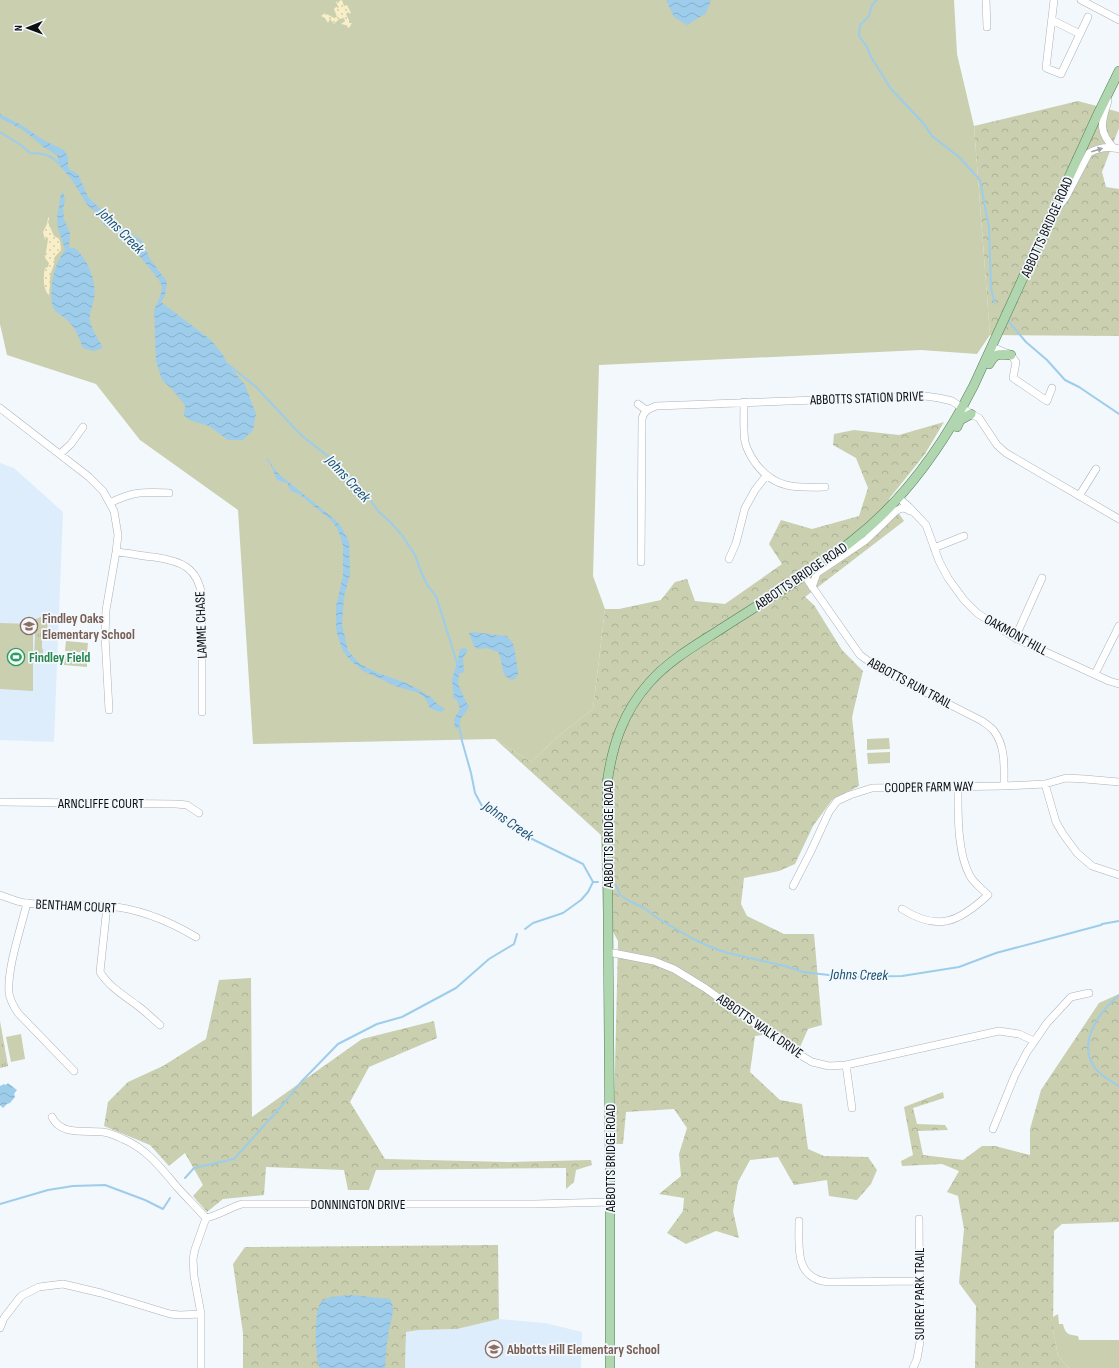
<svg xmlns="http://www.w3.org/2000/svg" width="1119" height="1368" font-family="'Sofia Sans Condensed',sans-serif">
	<defs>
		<pattern id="forest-crowns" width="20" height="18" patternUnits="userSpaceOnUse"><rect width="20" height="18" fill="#c9cfaf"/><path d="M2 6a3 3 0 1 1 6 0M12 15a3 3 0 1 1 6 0" fill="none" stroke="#abb196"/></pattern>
		<pattern id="sand-dots" width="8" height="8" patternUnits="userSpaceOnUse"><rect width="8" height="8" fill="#f8eec8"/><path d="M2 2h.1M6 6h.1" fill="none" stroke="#d3cbab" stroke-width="1.8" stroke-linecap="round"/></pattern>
		<pattern id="park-tufts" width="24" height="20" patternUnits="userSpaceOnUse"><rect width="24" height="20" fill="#c9cfaf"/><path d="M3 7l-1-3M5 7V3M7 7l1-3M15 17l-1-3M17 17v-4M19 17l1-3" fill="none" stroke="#abb196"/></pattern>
		<pattern id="water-waves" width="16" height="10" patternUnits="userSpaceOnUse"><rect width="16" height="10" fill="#9dcdeb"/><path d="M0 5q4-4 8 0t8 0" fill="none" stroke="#86afc8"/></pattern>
	</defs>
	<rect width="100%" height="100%" fill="#f3f8fd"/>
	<path fill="#deedfb" d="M0 463 14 468 63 512 54 742 0 740Z
		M499 1319 545 1323 582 1332 581 1368H405L406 1332 419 1330 457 1329Z"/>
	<path fill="#c9cfaf" d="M0 0H954L957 54 974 126 990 335 977 354 921 350 599 365 593 576 605 609 593 709 562 733 531 762 495 739 253 744 238 510 140 440 96 384 7 355 0 324Z
		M0 623 33 624V691L0 689Z
		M66 641 88 643 87 653 65 651Z
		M65 655 87 656V667L64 665Z
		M889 738 890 749 867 750V739Z
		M890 752V763L868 764 867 753Z
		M21 1034 25 1059 11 1062 6 1037Z
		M1058 1314 1059 1324H1063C1065 1334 1069 1335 1078 1336L1079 1340H1119V1368H1069L1058 1356 1053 1330V1317Z"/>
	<path fill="url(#forest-crowns)" d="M1078 101 1119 112V128L1102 172 1106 187 1119 189V336L990 335 974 126Z
		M944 422 925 454 889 499 904 521 805 597 814 605 842 650 863 671 852 717 859 786 832 800 813 826 795 864 779 871 744 878 741 904 747 916 784 934H814L822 1025 808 1029 800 1047 778 1033 755 1036 750 1072 780 1100 802 1104 808 1149 824 1156 868 1157 877 1170 871 1184 857 1200 829 1196 827 1180 794 1185 778 1157 750 1160 738 1182 733 1211 739 1238 716 1231 686 1244 667 1233 683 1211 684 1198 659 1194 681 1176 679 1154 687 1128 674 1109 626 1112 623 1144H615L614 1112 618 941 603 913 601 835 495 739 531 762 562 733 593 709 605 609H619L661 600 675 582 687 579 695 601 725 604 782 564 769 544 781 520 812 529 859 516 868 488 856 458 833 445 834 434 854 430 899 435Z
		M251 978 252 1117 362 1039 434 1021 437 1038 369 1067 350 1102 385 1159 508 1162 591 1160 592 1165 576 1170 574 1182 566 1189V1168L376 1170 369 1190H348L344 1170 266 1167 264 1195 223 1199 207 1212 193 1196 203 1185 185 1153 169 1166 150 1145 104 1126 108 1102 128 1082 163 1066 206 1039 219 980Z
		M1119 994V1222L1062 1224 1054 1231 1053 1330 1058 1356 1069 1368H975L976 1306 959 1283 964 1229 958 1196 947 1192 959 1171 942 1164 902 1166 901 1161 913 1155 904 1107 943 1092 944 1098 913 1108 917 1124 945 1125 948 1130 918 1131 923 1155 963 1160 982 1146H995L1030 1155V1129L1041 1090 1099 1003Z
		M498 1245 499 1319 457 1329 419 1330 406 1332 405 1368H243V1333L233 1264 245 1247Z"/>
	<path fill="url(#sand-dots)" d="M342 0 344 6 347 5 351 13 350 15 348 12 346 14 349 20V23H352L349 28 345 25 341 24 345 21 344 18 339 19 334 24 330 19 328 23 325 18 321 16 325 13 334 18 337 17 334 9 336 7 339 8 336 2Z
		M50 217 48 222 54 236 58 238 60 241 61 250 54 258C56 265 50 271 50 278 50 284 50 289 49 295 43 291 43 275 45 268L48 267 49 263 45 258 48 239 47 237 45 240 43 232 47 224 48 218Z"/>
	<path fill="url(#park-tufts)" d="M45 615 48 621 47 631 42 632V648L43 650V658H34L35 638 34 620Z
		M0 1021 8 1066 0 1068Z"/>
	<path fill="url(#water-waves)" d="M666 0H711L706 13 687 25 674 17Z
		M0 114 23 126 43 140 64 150 68 157V166L69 169 78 174 88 197 108 216 116 226 122 228 141 240 150 259 167 282 165 295 161 302 211 340 223 355 227 363 245 385 256 414 253 430 243 440H228L209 426 189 420 184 415 185 405 172 389 162 380 156 361 154 310 161 294 162 287 159 280 138 254 127 237 104 225 99 213 91 209 86 203 72 180 59 165 57 155 45 148 23 130 0 118Z
		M63 192 65 200 63 209 64 219 70 233 69 248H75C88 260 97 281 94 299 93 305 89 313 90 320 91 329 99 340 103 348L93 351 83 348C79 338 76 328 68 321 64 316 58 315 54 309 49 301 52 278 55 270 57 262 61 256 65 250L58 228 57 218 61 194Z
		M267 458C273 465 277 475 285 479L334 519 341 526 349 542 350 574 344 597 342 624 348 651 360 664 378 673 406 683 421 691 432 698 437 704 445 709 442 712 437 711 430 708 425 698 419 693 398 687 363 671 351 661 343 651 337 634 336 625V606L343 576V546L341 538 337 528 331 520 299 494 291 491 287 483 277 480 271 465 266 459Z
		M473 632 506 636C515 642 514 649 516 659 517 664 518 669 518 675L515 679 511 680C498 672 505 665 498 652L487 648 478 649 474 646 469 633Z
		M465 648 468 650 463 658 464 672 459 674 458 684 467 704 469 705C467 715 459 714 460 726L457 729 455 728 454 719 460 709 457 700 452 697 453 694 456 693 453 692 452 679 458 660 460 649Z
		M8 1083 17 1090 14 1094 15 1097 10 1103 7 1104 3 1108 0 1105V1086L4 1084 6 1085Z
		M350 1295 390 1299C397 1310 389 1324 388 1336 386 1347 386 1357 385 1368H320L318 1364C316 1352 313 1309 322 1301 328 1296 342 1296 350 1295Z"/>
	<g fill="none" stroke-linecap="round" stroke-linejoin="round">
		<path stroke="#9dcdeb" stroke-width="2" d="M877 0 872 5 869 16 860 25 859 36 867 47 871 57 891 89 924 124 932 136 959 157 980 180 989 228 991 288 995 304
			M0 132 21 145 30 153C41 153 51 154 59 164
			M1009 322 1026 342 1047 360 1065 380 1079 387 1119 414
			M225 362 256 387 301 435 338 464 368 497 379 512 390 522 402 535 415 555 421 572 428 586 436 596 454 653 458 667
			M459 725 462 741 471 773 475 793 482 806 505 820 524 835 583 864 593 882
			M593 882H598
			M616 885 620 895 631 902 644 908 657 918 693 939 713 948 728 953 785 966 803 972 846 977 902 976 959 967 996 953 1101 925 1102 924 1119 921
			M525 929 533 923 563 913 581 900 588 892 593 882
			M1119 995C1101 1010 1078 1040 1093 1065 1098 1074 1110 1081 1119 1086
			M185 1178 194 1168 234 1159 285 1102 301 1082 338 1044 377 1024 402 1017 456 988 489 959 514 944 517 934
			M0 1204 48 1190 73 1186 105 1185 145 1200 163 1209 170 1198"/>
		<defs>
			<path id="minor" d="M986 0 987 27
				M1054 0 1046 68 1061 74 1088 17
				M1081 0 1119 20
				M1052 20 1080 34
				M1108 101C1102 121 1097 131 1114 148
				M1057 209 1066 197 1089 153C1098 148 1109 146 1119 149
				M992 347 1011 355 1016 362 1013 378 1047 401 1052 388
				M744 402C744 415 743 430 745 442 747 450 751 457 756 464 775 489 796 488 825 487
				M638 404 646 410
				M0 408 89 477 103 491 114 511 118 535 116 552 106 610 105 636 109 710
				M60 454 71 444 83 427
				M1079 496 1096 469
				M899 498 909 507 926 525 939 561 948 578 964 600 977 613 1015 638 1109 681 1119 684
				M110 503C134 491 143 492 169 493
				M934 548 964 536
				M116 552C129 553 141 556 154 557 181 561 198 567 202 597V712
				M729 559 736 543 745 508 755 490 766 476
				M641 562 642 419C644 410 649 409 656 406L925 396 939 398 952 401 971 414 979 418 997 445 1006 453 1119 519
				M804 575 860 655 878 668 982 721C986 724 991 727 994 731 1006 747 1004 768 1004 786
				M812 587 817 573 866 540 896 511C902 507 905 508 910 511
				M1015 638 1042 578
				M1095 674 1119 626
				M1045 784 1056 822 1063 834 1077 853 1092 866 1119 875
				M0 802 176 804 187 805 199 813
				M793 886 810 853 829 812 837 801 850 795 872 788 1004 786 1045 784 1066 778 1085 779 1119 782
				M0 895C9 898 17 902 26 903 52 907 81 903 106 906 138 908 169 921 196 937
				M27 903C21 928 7 968 9 993 10 1000 14 1007 18 1013L74 1071
				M107 906 100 972C109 987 125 996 138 1006 146 1012 153 1019 160 1025
				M902 909C938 932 959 922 988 895 982 889 974 883 970 876 957 852 958 814 958 787
				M608 952 654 961 674 969 705 988 790 1049 812 1062 829 1066 846 1065 999 1031 1019 1034 1034 1041
				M846 1065 852 1108
				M52 1117C61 1136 85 1130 103 1132 110 1133 117 1136 123 1139 147 1149 161 1168 177 1187 187 1198 197 1208 206 1218
				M993 1129 1015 1075 1027 1052 1047 1023 1071 997 1089 993
				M799 1221C799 1247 794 1278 828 1282L919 1281
				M0 1328 4 1318 21 1296 39 1287 63 1284 101 1293 170 1314 180 1315 201 1314
				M201 1368V1314L194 1276 193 1259 195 1249 206 1218C219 1215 229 1208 242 1204H535L610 1202
				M913 1368 917 1359 920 1342 919 1219"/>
			<path id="major" d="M989 364C996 353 997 354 1011 355
				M957 427 960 420 971 414
				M610 1368V1172L607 784C612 746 623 712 649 683 670 659 698 644 724 627 767 599 812 573 852 541 905 500 944 444 974 385L1096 118 1119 71"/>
		</defs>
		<use href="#minor" stroke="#aab2ba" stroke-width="8"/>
		<use href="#major" stroke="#557f55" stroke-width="10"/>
		<use href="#minor" stroke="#fff" stroke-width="7"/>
		<use href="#major" stroke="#b0d6af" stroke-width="9"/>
	</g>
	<defs><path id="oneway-solid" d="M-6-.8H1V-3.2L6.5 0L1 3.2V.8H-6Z"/></defs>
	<use fill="#9e9fa0" href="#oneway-solid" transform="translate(1097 150) rotate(-18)"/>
	<defs>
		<symbol id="school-ring" viewBox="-11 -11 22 22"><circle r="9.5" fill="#f3f8fd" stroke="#8d6e63" stroke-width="1.5"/><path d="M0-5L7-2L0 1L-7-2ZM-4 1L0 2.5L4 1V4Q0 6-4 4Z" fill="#8d6e63"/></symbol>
		<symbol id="stadium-ring" viewBox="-11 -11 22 22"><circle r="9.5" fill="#f3f8fd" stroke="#2e9e5b" stroke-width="1.5"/><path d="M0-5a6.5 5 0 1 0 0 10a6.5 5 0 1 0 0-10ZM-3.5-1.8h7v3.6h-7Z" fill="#2e9e5b"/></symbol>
	</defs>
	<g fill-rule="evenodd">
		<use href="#school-ring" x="19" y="616" width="20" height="20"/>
		<use href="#stadium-ring" x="6" y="647" width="20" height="20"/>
		<use href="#school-ring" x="484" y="1339" width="20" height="20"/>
	</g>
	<g text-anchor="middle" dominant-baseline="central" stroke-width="3.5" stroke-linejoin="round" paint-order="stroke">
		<g font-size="14" fill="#0c0f11" stroke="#f3f8fd">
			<text transform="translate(1047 227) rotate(-66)">ABBOTTS BRIDGE ROAD</text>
			<text transform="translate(867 398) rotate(-2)">ABBOTTS STATION DRIVE</text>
			<text transform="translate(801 576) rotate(-34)">ABBOTTS BRIDGE ROAD</text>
			<text transform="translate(201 625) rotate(-92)">LAMME CHASE</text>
			<text transform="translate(1016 635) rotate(29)">OAKMONT HILL</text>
			<text transform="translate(910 683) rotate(28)">ABBOTTS RUN TRAIL</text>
			<text transform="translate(929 787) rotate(-1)">COOPER FARM WAY</text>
			<text x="101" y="803">ARNCLIFFE COURT</text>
			<text transform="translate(608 834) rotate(-90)">ABBOTTS BRIDGE ROAD</text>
			<text transform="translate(76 906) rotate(3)">BENTHAM COURT</text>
			<text transform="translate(760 1026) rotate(35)">ABBOTTS WALK DRIVE</text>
			<text transform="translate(610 1158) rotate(-90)">ABBOTTS BRIDGE ROAD</text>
			<text x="358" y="1204">DONNINGTON DRIVE</text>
			<text transform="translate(919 1294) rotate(-90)">SURREY PARK TRAIL</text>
		</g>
		<g font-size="14" font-weight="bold" fill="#785e54" stroke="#f3f8fd" text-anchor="start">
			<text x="42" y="618">Findley Oaks<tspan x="42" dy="16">Elementary School</tspan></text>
			<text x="507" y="1349">Abbotts Hill Elementary School</text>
		</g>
		<g font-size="14" font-weight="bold" fill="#27864d" stroke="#f3f8fd" text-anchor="start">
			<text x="29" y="657">Findley Field</text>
		</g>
		<g font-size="15" font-style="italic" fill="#195170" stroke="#f3f8fd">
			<text transform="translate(121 231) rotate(45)">Johns Creek</text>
			<text transform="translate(348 479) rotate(47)">Johns Creek</text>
			<text transform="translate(508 821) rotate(35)">Johns Creek</text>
			<text transform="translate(859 975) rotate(1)">Johns Creek</text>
		</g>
	</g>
	<g transform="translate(28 28) rotate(269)" stroke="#f3f8fd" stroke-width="3" paint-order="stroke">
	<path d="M0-3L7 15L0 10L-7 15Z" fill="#0c0f11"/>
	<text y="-6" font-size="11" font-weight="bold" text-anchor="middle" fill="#0c0f11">N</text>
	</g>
</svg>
